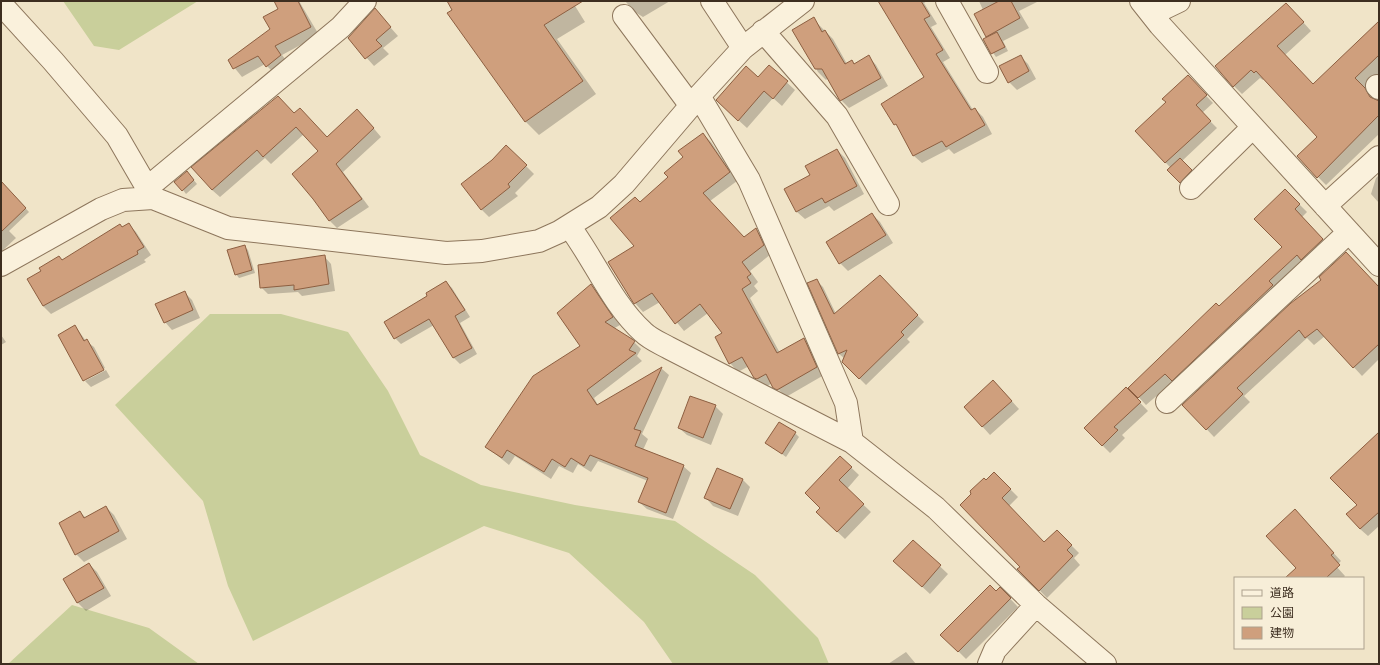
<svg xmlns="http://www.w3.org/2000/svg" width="1380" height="665" font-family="Literata,'Noto Sans JP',serif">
	<rect width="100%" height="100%" fill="#f0e4c8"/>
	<path fill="#c9cf9b" d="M63 1H198L119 50 94 46Z
		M210 314H281L348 332 388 391 420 455 481 485 575 505 675 521 755 575 818 638 829 664H673L644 622 569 553 484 526 253 641 228 586 203 501 115 405Z
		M72 605 149 628 199 664H8Z"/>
	<path fill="#0003" d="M284 1H299L319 35 282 55 288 63 275 74 265 64 242 77 229 61 271 30Z
		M448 1H572L585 22 557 39 596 94 539 135 526 122 449 13 454 10Z
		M625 1H670L643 17 635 12Z
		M879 1H927L924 3 937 24 931 27 950 58 943 62 973 110 975 109 983 117 992 134 954 154 949 149 922 163 914 156 900 129 883 104 926 77Z
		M979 1H1039L1019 11 1029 28 1003 41 1008 51 996 57 984 40 989 38 983 10Z
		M375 10 398 36 383 48 389 54 374 66 349 38Z
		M1295 13 1311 31 1285 55 1313 85 1379 23V84L1373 92V98L1379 101V134L1326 185 1318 177 1319 137 1264 79 1263 80 1260 78 1242 94 1234 86Z
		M813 19 833 39 847 64 852 62 855 64 869 57 876 65 888 86 849 108 841 100 828 78 826 80 818 72 794 30Z
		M1020 56 1028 64 1036 79 1017 90 1009 82Z
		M769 66 795 90 782 106 773 98 747 128 725 108 758 78Z
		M1188 77 1213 103 1202 113 1217 128 1182 161 1195 174 1184 186 1168 170 1171 168 1165 162 1167 102Z
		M294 114 327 138 365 118 381 137 343 172 369 207 337 228 330 221 314 198 319 151 304 134 271 164 265 158 220 197 212 190Z
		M703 134 711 142 737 181 710 201 744 238 755 230 764 238 771 254 750 271 758 282 754 286 758 291 750 298 780 353 804 339 812 347 824 375 786 397 772 383 766 387 764 386 755 377 749 366 738 372 730 363 723 333 708 313 684 331 660 302 643 312 635 303 613 270 635 246 640 203 669 177Z
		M506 146 534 174 515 193 518 196 489 217 481 209 492 161Z
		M837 150 845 158 864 194 834 211 829 206 805 219 797 212 811 175Z
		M187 172 197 184 186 194 183 190Z
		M1379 175V203L1371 194 1376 178Z
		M1 182 29 212 9 231 16 238 1 252Z
		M1285 190 1307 212 1302 217 1330 247 1146 405 1130 388 1219 308 1283 247Z
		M872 214 880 222 893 243 848 271 840 263 827 243Z
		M128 224 136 232 151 255 144 260 146 262 51 314 43 306 62 261Z
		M244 246 248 250 255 273 239 278 236 274Z
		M324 256 331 264 335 291 302 296 298 292 268 294 261 287Z
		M816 280 823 287 836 314 886 283 924 322 907 339 910 342 866 385 842 361 844 358 839 354 809 284Z
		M1322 280 1379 299V359L1362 376 1325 336 1314 345 1307 338 1244 396 1250 402 1214 437 1184 405Z
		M446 282 452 288 470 317 460 323 477 354 460 364 454 358 434 325 401 344 395 338 429 296Z
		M591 286 598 293 620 325 613 329 631 339 641 349 637 356 642 361 594 398 598 405 662 369 669 375 642 434 648 439 643 450 683 466 691 473 673 519 647 509 639 502 648 481 598 461 591 472 578 464 573 473 559 466 551 479 515 456 509 465 487 447 581 346Z
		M184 292 192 300 200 318 172 330 165 322Z
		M75 326 86 341 94 347 105 368 85 379V381Z
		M1 335 6 342 1 345Z
		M106 370 110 377 91 387 85 381Z
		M1126 388 1148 411 1122 435 1125 438 1110 453 1085 428Z
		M1001 389 1019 409 990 435 965 407Z
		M715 406 723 414 711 445 687 435 679 428Z
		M795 433 799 437 786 457 767 443Z
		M1379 433V526L1368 536 1360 529 1358 505Z
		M840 457 859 475 847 489 871 512 845 539 825 520 821 508Z
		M994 473 1018 497 1009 506 1044 543 1057 531 1079 553 1074 558 1080 565 1047 598 1019 569 1021 567 986 481Z
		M742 479 750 487 738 516 713 506 706 498Z
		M106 507 114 515 127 539 84 562 76 554 80 512 86 518Z
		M1302 519 1341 561 1336 566 1345 576 1343 578H1298V568Z
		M913 541 948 574 930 594 903 569Z
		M89 564 97 572 111 596 86 611 78 603 64 579Z
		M1000 588 1018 607 966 659 942 635Z
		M906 652 916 664H888Z"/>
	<path fill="#cf9f7d" stroke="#8d5f41" d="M274 1H298L311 27 275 46 281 55 266 67 258 56 233 69 228 60 270 29 263 17 278 9Z
		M447 1H583L544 25 583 81 525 122 447 13 452 10Z
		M878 1H921L930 16 924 19 943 50 936 54 971 110 975 108 985 125 946 147 942 141 913 156 896 124 894 125 881 104 924 77Z
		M999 1H1011L1020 18 986 37 974 14Z
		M1286 3 1304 22 1277 46 1313 84 1379 21V55L1355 78 1365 88 1370 97 1379 101V115L1317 178 1297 156 1317 137 1282 99 1256 71 1254 73 1251 70 1233 87 1215 66Z
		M375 8 391 27 376 40 382 46 365 59 348 38Z
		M814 17 822 32 825 30 845 64 852 60 854 64 869 55 881 78 840 101 822 69H815L792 30Z
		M997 32 1005 47 991 54 983 39Z
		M1021 55 1029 71 1008 83 999 66Z
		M769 65 788 81 773 99 764 91 738 121 716 100 746 66 758 77Z
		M1188 75 1207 95 1196 105 1211 121 1165 163 1135 131 1166 102 1162 99Z
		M278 96 294 113 300 108 327 137 357 109 374 128 336 164 362 199 329 221 313 199 292 174 318 151 296 127 263 157 257 150 212 190 191 167Z
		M703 133 730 172 703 193 744 237 756 228 764 245 742 262 751 274 747 277 751 283 742 289 777 353 804 338 817 367 777 390 773 388 766 374 757 379 754 378 742 357 729 364 715 337 722 333 700 304 675 324 652 293 634 304 608 262 634 246 610 218 635 197 640 202 668 177 664 173 683 157 678 151Z
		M506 145 527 165 508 184 510 187 481 210 461 184 492 160Z
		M837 149 857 186 825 203 822 198 796 212 784 189 810 175 805 166Z
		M1180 158 1192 170 1180 183 1167 170Z
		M187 171 194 180 182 191 174 182Z
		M1 181 26 208 1 232Z
		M1285 189 1300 204 1295 209 1323 239 1301 260 1297 255 1269 281 1273 285 1172 381 1165 374 1138 398 1128 388 1216 303 1219 306 1282 247 1254 219Z
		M872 213 886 235 839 264 826 242Z
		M129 223 144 247 137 251 138 254 43 306 27 279 41 271 39 268 59 256 62 260 120 224 122 227Z
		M245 245 252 270 235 275 227 250Z
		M1346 252 1379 287V344L1353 368 1317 329 1305 338 1299 330 1237 388 1243 394 1206 430 1182 405 1291 303 1321 280 1319 277Z
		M325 255 329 284 294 290V285L260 288 258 265Z
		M880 275 918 315 901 332 904 335 859 379 842 362 847 350 838 354 807 283 817 279 834 314Z
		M446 281 465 310 455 316 472 348 453 358 429 319 394 339 384 322 427 296 426 293Z
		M591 284 613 317 605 322 632 339 635 341 629 350 636 353 587 390 597 405 662 367 634 429 641 431 635 446 684 465 666 513 638 502 648 478 590 455 584 466 571 458 565 467 552 459 544 472 507 450 502 458 485 447 533 376 580 346 557 313Z
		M185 291 193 310 164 323 155 304Z
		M75 325 84 341 87 339 104 370 83 381 58 335Z
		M993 380 1012 401 982 427 964 407Z
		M1126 387 1141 402 1114 427 1118 430 1102 446 1084 428Z
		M690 396 716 405 703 438 678 428Z
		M779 422 796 432 782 454 765 443Z
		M1379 432V512L1360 529 1346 514 1357 505 1330 478Z
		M840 456 852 467 839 480 864 504 837 532 816 512 820 508 805 493Z
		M717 468 743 479 730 509 704 498Z
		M994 472 1011 489 1002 498 1044 542 1057 530 1072 545 1067 550 1073 556 1039 591 1017 569 1020 567 960 505 971 494 970 491 984 478 986 480Z
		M106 506 119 531 75 555 59 523 80 511 84 518Z
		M1295 509 1334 553 1331 555 1340 565 1326 578H1285L1296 568 1266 536Z
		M913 540 941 565 922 587 893 561Z
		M89 563 104 588 77 603 63 579Z
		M990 585 996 591 1000 587 1011 598 958 652 940 635Z"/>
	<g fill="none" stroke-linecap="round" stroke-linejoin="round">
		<defs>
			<path id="minor" d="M712 1 743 48
				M947 1 987 72
				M1141 1 1160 25 1379 265
				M1 4 53 61 117 136 153 198
				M1152 14 1179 1
				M624 16 691 106
				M763 31 837 116 888 204
				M1377 86 1379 88
				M699 96 749 180 846 403 852 442
				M147 188 341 27 365 1
				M1191 188 1253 127
				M1325 206 1379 157
				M569 226C594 259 612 304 643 332 650 339 660 343 669 348L852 442 936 508 1036 605 1105 664
				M1 265 101 209 123 200 153 198 228 228 446 253 482 251 539 241 559 232 599 207 624 184 699 96 743 48 803 1
				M1167 402 1349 232
				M989 664 995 650 1036 605"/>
		</defs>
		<use href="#minor" stroke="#8d765c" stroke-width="24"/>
		<use href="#minor" stroke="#faf1dc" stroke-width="22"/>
	</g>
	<rect width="1380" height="665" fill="none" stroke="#3d2e20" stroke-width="4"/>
	<rect x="1234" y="577" width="130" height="72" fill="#f7eed8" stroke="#ada18e"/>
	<rect x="1242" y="590" width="20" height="6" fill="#faf1dc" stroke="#ada18e"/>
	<text x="1270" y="597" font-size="12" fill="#3d2e20">道路</text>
	<rect x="1242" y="607" width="20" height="12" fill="#c9cf9b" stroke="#ada18e"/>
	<text x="1270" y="617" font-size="12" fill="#3d2e20">公園</text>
	<rect x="1242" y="627" width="20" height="12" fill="#cf9f7d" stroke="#ada18e"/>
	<text x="1270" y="637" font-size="12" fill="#3d2e20">建物</text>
</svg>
